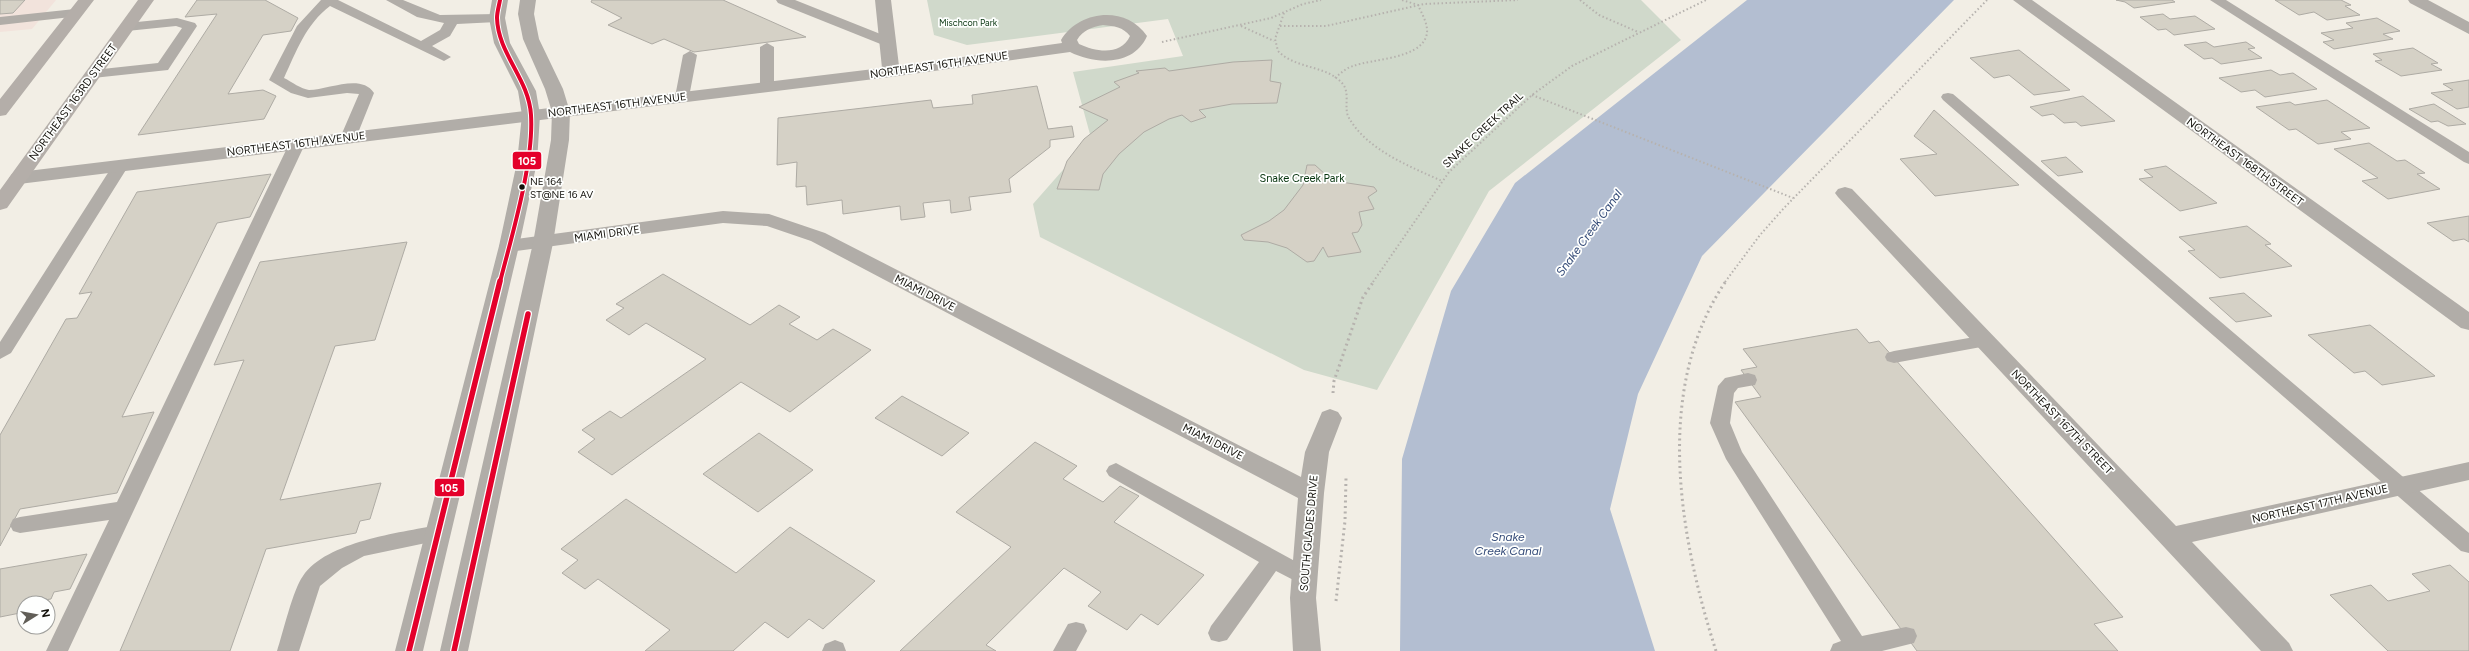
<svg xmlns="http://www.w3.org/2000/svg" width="2469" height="651" font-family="Figtree,sans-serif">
	<rect width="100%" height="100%" fill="#f2eee5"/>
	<path fill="#f2e3dc" d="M0 0H56L32 29 0 32Z"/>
	<path fill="#d0d9cb" d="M927 0H1641L1681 40 1489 191 1377 390 1304 370 1040 237 1033 204 1091 138 1073 72 1183 56 1168 19 967 45 934 35Z"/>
	<path fill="#b3bed1" d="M1747 0H1954L1702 256 1638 394 1610 509 1655 651H1400L1402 459 1451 291 1515 183Z"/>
	<path fill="#d5d1c6" stroke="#aeaba4" d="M0 0H25L13 13 0 14Z
		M197 0H265L298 18 291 31 263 35 228 94 263 90 276 96 264 119 138 135 217 14 185 17Z
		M592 0H723L806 37 694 52 664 39 652 44 608 25 622 18 591 2Z
		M2116 0H2172L2175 2 2134 8 2125 2Z
		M2275 0H2341L2351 5 2345 6 2360 15 2327 20 2314 12 2299 15Z
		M2163 14 2170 19 2195 16 2215 29 2174 35 2166 29 2158 30 2140 17Z
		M2377 18 2400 31 2383 34 2393 39 2334 49 2323 42 2334 40 2321 33 2353 28 2346 23Z
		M2206 42 2214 47 2246 42 2255 48 2248 49 2262 58 2221 64 2212 58 2204 59 2184 45Z
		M2413 48 2438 63 2431 64 2442 70 2401 76 2375 61 2382 60 2373 54Z
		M2019 50 2070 90 2034 95 2009 75 1994 78 1970 58Z
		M1272 60 1270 81 1281 83 1277 103 1232 104 1199 110 1206 117 1191 122 1182 115 1169 119 1144 132 1119 154 1103 174 1099 190 1057 189 1067 161 1084 139 1108 120 1079 107 1120 87 1114 82 1139 73 1136 71 1165 68 1169 71 1233 62Z
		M2271 70 2280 75 2293 73 2317 89 2265 97 2255 90 2241 92 2219 78Z
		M2469 80V107L2457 109 2431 93 2453 90 2443 84Z
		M1037 86 1048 129 1072 126 1074 137 1050 140V147L1009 179 1011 192 969 197 971 210 951 213 950 200 923 203 925 217 901 220 900 206 843 214 842 200 807 205 806 186 796 187 797 162 777 165 778 118 931 100 933 108 973 104 972 95Z
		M2083 96 2115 121 2081 126 2076 122 2064 123 2053 114 2042 116 2030 107Z
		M2327 100 2370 128 2341 132 2351 139 2318 144 2296 129 2289 130 2256 107 2290 102 2295 105Z
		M2434 104 2466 124 2448 126 2438 121 2431 122 2409 109Z
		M1934 110 2019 185 1935 196 1900 159 1937 154 1914 136Z
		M2369 143 2397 161 2405 160 2425 173 2417 174 2440 189 2388 199 2362 181 2378 178 2334 149Z
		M2066 157 2083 172 2058 176 2041 161Z
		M1307 165H1315L1326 175 1341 182 1374 187 1377 191 1368 197 1374 209 1359 212 1362 225 1358 232 1352 233 1361 252 1328 257 1323 247 1314 261 1307 262 1287 248 1268 242 1244 240 1241 235 1269 221 1284 210 1303 185Z
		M2166 166 2217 203 2180 211 2139 179 2153 177 2144 170Z
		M271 174 250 217 217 223 122 417 154 412 117 493 20 509 0 546V435L66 319 77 318 92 292 79 294 137 192Z
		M2469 216V242L2464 239 2453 241 2427 223Z
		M2247 226 2271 244 2265 245 2292 266 2220 278 2188 251 2195 250 2179 237Z
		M407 242 375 340 335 346 280 500 381 483 370 519 360 521 356 533 266 549 230 651H120L244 360 214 365 260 262Z
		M663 274 750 325 779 305 800 317 789 324 817 340 833 329 871 350 790 412 741 382 612 475 578 452 595 439 582 430 610 411 621 418 706 359 646 323 629 335 606 320 624 308 616 304Z
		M2244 293 2272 316 2236 322 2209 298Z
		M2370 325 2435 376 2382 385 2365 371 2354 373 2308 335Z
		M1857 329 1869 343 1879 341 2123 617 2094 624 2118 651H1917L1735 402 1761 397 1741 370 1757 367 1743 349Z
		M902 396 969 433 942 456 875 418Z
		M759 433 813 470 758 512 703 474Z
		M1035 442 1077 466 1063 479 1103 502 1120 486 1139 496 1114 522 1204 575 1158 625 1141 614 1127 630 1088 606 1101 592 1064 568 986 645 996 651H900L1011 547 956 512Z
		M626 499 736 573 790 527 875 581 823 629 809 619 788 638 765 622 733 651H645L670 630 598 579 585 589 562 573 578 560 561 549Z
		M87 554 70 589 54 592 51 599 24 603 20 613 0 617V569Z
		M2450 565 2469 582V651H2388L2330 595 2371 585 2388 601 2430 591 2412 574Z"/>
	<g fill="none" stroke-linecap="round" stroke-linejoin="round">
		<path stroke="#b6b2ae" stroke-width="2" stroke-dasharray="1.5 2.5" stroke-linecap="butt" d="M1580 0 1599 15 1638 32
			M1284 13 1275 39 1278 51C1295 69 1326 65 1342 83 1351 93 1343 108 1349 118 1367 150 1411 167 1442 181
			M1241 26 1274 41
			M1280 26H1326L1424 4 1518 0
			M1162 42 1271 18 1303 4 1321 0
			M1335 78C1341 73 1346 68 1353 66 1372 59 1418 59 1426 37 1430 27 1422 14 1418 5L1402 0
			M1532 95 1793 198
			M1373 282 1449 172 1532 95 1572 66 1706 0
			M1725 282 1760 235 1784 208 1987 0"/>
		<path stroke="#b6b2ae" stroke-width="3" stroke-dasharray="2 3.5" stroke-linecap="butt" d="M1333 393 1334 381 1363 297 1374 281
			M1336 601 1345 521 1346 478
			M1716 651C1679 535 1653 388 1726 281"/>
		<path fill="#b1ada8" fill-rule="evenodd" d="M321 0H338L421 41 440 30 444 23 417 17 386 0H403L440 15 497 14 504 18 497 22 457 24 450 36 432 46 451 57 444 61 330 6C306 24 296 52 284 78 292 82 301 89 309 90 328 90 361 73 374 93L356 138 348 143 340 138 359 94 347 93 308 98 291 93 269 80 297 26Z
			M776 0H795L893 39 895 42 893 45H883L778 3Z
			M2210 0H2226L2469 152V164L2464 162Z
			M75 9 82 13 80 16 0 25V17Z
			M177 18 195 23 197 26 168 70 93 78 86 74 93 70 158 63 182 28 176 26 127 31 120 27 127 23Z
			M767 43 774 47V87L767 91 760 87V47Z
			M690 51 697 55 689 97 682 101 675 97 683 55Z
			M1948 93 1953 94 2469 533V553L2461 551 1943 100 1941 97 1943 94Z
			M297 139 305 144 68 651H46L109 520 20 533 13 531 10 525 13 519 20 517 117 502 289 144Z
			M121 160 129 165 11 353 0 359V342L113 165Z
			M1986 335 1992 337 1995 341 1992 345 1894 363 1887 361 1885 357 1887 353 1894 351Z
			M1748 373 1755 375 1757 380 1755 385 1738 388 1734 393 1730 423 1742 452 1862 636 1906 627 1914 629 1917 636 1914 643 1882 651H1830L1833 644 1841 641 1726 459 1710 423 1718 386 1725 378Z
			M1116 463 1313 571 1316 577 1313 583 1305 586 1276 571 1227 640 1219 642 1211 640 1208 633 1211 626 1259 562 1109 476 1106 471 1109 466Z
			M438 525 445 527 449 533 445 539 364 556 342 568 320 586 299 651H277C283 633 293 589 303 576 327 541 399 533 438 525Z
			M1076 622 1084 624 1087 631 1076 651H1053L1068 624Z
			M835 640 843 643 846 651H822L825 644Z"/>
		<path fill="#b1ada8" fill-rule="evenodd" d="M875 0H891L899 66 1062 43 1061 40C1079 10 1126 5 1147 36 1134 66 1096 65 1070 52L891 77 19 184 12 182 9 178 12 174 19 172 882 68ZM1103 25C1114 26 1123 27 1130 36 1121 56 1096 52 1079 44L1077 40C1083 30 1092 27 1103 25Z
			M2013 0H2032L2469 312V330L2461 328Z
			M2408 0H2428L2469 22V34L2410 3Z
			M1845 187 1852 189 2176 526 2469 462V480L2192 542 2289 643 2293 651H2261L1838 197 1835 193 1838 189Z
			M723 211 769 214 825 233 1301 477 1305 452 1322 412 1330 409 1338 412 1342 418 1329 452 1324 493 1316 598 1321 651H1293L1290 598 1298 498 811 241 767 226 723 223 509 252 502 251 499 246 502 241 509 240Z"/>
		<path fill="#b1ada8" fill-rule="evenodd" d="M492 0H508L505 18 510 43 536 91 540 115 537 162 519 246 423 651H395L499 246 517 162 522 115 518 91 494 43 489 18Z
			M520 0H536L534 14 539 39 563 89 570 112 569 140 553 243 468 651H440L533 243 551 140 552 112 545 89 523 39 518 14Z"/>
		<path fill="#b4aea9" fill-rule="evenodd" d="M78 0H94L6 115 0 116V99Z
			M138 0H154L7 208 0 210V190Z"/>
		<defs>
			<path id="bus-1-far1" d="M500 0C499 6 497 12 497 18 498 54 529 79 531 115 534 162 512 235 500 282"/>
			<path id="bus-1" d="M409 651 500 281
				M454 651 528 314"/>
		</defs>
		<use href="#bus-1-far1" stroke="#fefffe" stroke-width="6"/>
		<use href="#bus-1" stroke="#fefffe" stroke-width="8"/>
		<use href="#bus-1-far1" stroke="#e4002b" stroke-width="4"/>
		<use href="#bus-1" stroke="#e4002b" stroke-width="5.5"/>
	</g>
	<circle fill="#13110b" stroke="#fefffe" stroke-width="1.5" cx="522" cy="187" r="3.5"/>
	<g text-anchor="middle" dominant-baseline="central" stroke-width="3.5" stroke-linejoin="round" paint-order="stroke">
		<g font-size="9" fill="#07350f" stroke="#fefffe">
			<text x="968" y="22">Mischcon Park</text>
		</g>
		<g font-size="10" fill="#13110b" stroke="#fefffe" text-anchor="start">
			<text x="530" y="181">NE 164<tspan x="530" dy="13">ST@NE 16 AV</tspan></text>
		</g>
		<g font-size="11" fill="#13110b" stroke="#fefffe">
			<text transform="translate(939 65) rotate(-8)">NORTHEAST 16TH AVENUE</text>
			<text transform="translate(73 102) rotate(-54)">NORTHEAST 163RD STREET</text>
			<text transform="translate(617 105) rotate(-7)">NORTHEAST 16TH AVENUE</text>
			<text transform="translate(1483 130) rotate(-43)">SNAKE CREEK TRAIL</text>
			<text transform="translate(296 144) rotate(-7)">NORTHEAST 16TH AVENUE</text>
			<text transform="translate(2245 162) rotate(36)">NORTHEAST 168TH STREET</text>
			<text transform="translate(607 234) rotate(-8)">MIAMI DRIVE</text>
			<text transform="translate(925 293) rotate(27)">MIAMI DRIVE</text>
			<text transform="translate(2062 422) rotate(46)">NORTHEAST 167TH STREET</text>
			<text transform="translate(1213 442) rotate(27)">MIAMI DRIVE</text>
			<text transform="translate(2320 504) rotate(-13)">NORTHEAST 17TH AVENUE</text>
			<text transform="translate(1309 533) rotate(-85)">SOUTH GLADES DRIVE</text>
		</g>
		<g font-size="11" fill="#07350f" stroke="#fefffe">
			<text x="1302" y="178">Snake Creek Park</text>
		</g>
		<g font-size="12" font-style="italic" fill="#344b78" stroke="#fefffe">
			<text transform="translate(1589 233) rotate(-54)">Snake Creek Canal</text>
			<text x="1508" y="537">Snake<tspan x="1508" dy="14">Creek Canal</tspan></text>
		</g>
	</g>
	<g stroke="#fefffe" stroke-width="1.5">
		<rect x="512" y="151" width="30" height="19" rx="4" fill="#e4002b"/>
		<rect x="434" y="478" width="31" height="19" rx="4" fill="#e4002b"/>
	</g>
	<g font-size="11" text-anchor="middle" font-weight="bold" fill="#fff">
		<text x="527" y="165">105</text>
		<text x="449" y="492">105</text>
	</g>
	<g transform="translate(36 615) rotate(79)"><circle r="19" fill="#fefffe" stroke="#a0a09d"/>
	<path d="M0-3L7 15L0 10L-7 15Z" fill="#615e57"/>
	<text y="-6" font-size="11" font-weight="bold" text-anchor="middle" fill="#13110b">N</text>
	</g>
</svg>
